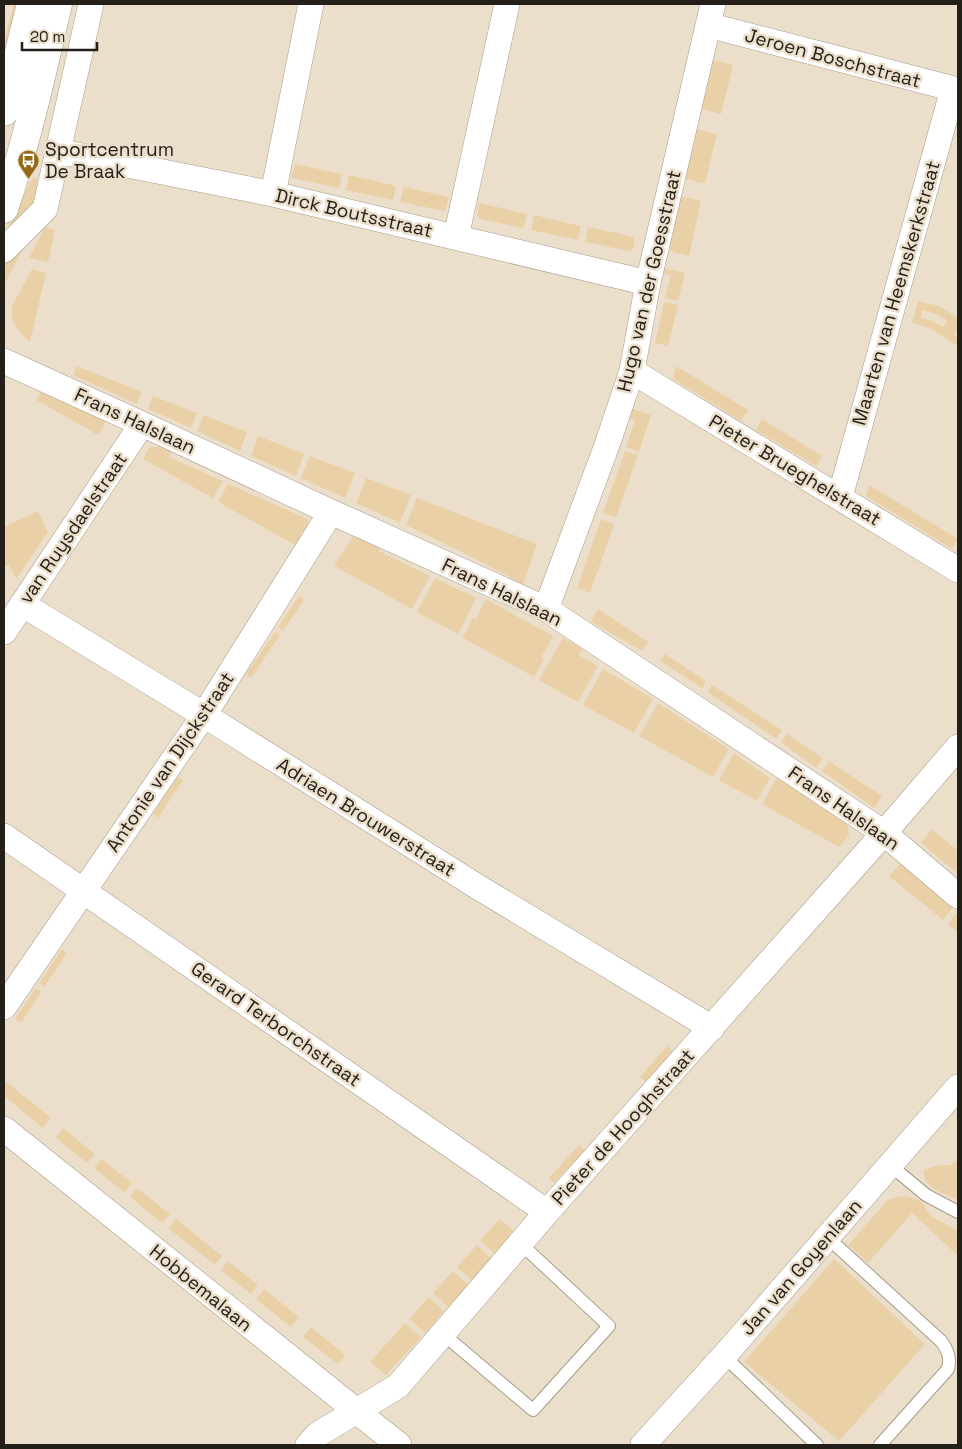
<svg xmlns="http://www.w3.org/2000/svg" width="962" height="1449" font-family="'Space Grotesk',sans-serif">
	<rect width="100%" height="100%" fill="#ebdfcc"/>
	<path fill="#ead0a6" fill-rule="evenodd" d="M14 4H24L4 75V42Z
		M712 60 733 65 721 114 701 109Z
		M696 129 717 134 705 183 685 179Z
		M295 164 342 174 339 188 291 178Z
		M349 175 396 186 393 200 346 190Z
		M33 177 46 181 31 210 6 232Z
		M404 187 449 197 445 211 400 202Z
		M681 196 701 201 689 256 669 251Z
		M479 203 527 214 523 228 480 219 477 215Z
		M534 215 581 226 578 240 531 230Z
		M45 227 55 230 48 262 29 258Z
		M588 227 635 237 633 249 629 251 585 242Z
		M20 247 23 249 4 285V263Z
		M664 268 685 273 678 301 665 298 671 275 663 273Z
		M32 269 46 273 30 342C18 333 10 321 12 306Z
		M918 301 939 306 958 318V327L954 334 958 337V346L930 328 912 323ZM923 310 936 314 947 321 943 327 933 321 921 318Z
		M664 302 678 305 668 346 655 343Z
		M76 366 142 392 137 404 73 375Z
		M676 366 748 410 741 421 673 379Z
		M42 390 107 419 98 435 36 400Z
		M153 396 197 413 191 428 148 409Z
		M631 408 651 415 639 452 626 447 635 420 628 418Z
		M204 415 247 432 240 451 197 431Z
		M762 419 822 456 816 466 756 430Z
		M258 436 304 454 296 476 251 456Z
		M153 447H161L172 451 169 457 223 481 213 498 143 459 149 448Z
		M625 451 638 455 616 517 603 513Z
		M310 456 355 473 345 498 301 478Z
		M366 478 411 495 400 523 356 503Z
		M228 484 308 519V526L295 545 218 502Z
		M869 485 958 539 952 549 866 496Z
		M417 498 537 544 523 584 458 550 406 525Z
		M38 511 48 532 16 579 9 565 4 567V527Z
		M601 519 614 524 590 593 577 588Z
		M355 534 382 545 379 551 430 576 412 609 334 566Z
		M435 578 476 598 458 634 417 612Z
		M299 596 304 600 283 631 278 627Z
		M486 599 553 636 541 658 544 660 534 677 463 638 473 617 476 619Z
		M598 609 648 642 642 651 591 622Z
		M275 632 280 635 251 678 246 674Z
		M563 638 582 649 579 655 598 666 578 702 539 680Z
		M665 654 706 681 702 688 660 661Z
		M603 669 653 699 634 733 583 705Z
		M712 685 782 730 776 739 707 692Z
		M658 703 729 749 713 777 639 736Z
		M787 734 823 758 816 768 781 742Z
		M734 753 770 778 757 801 719 780Z
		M829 761 882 796 874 808 822 771Z
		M178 776 183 780 158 818 153 814Z
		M778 776 847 824 849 835 839 847 762 804Z
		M932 829 958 851V874L921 843Z
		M900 864 953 907 943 920 889 876Z
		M958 911V933L948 924Z
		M62 949 67 953 44 987 39 983Z
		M36 988 41 992 21 1023 15 1019Z
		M667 1046 673 1051 646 1082 640 1077Z
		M4 1080 51 1118 43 1128 4 1096Z
		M63 1128 95 1154 87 1163 56 1138Z
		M579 1145 585 1150 554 1183 549 1178Z
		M101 1159 132 1183 124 1192 94 1168Z
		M958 1159V1200C946 1194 921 1188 924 1170L929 1168 940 1165H951Z
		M137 1188 170 1214 162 1223 130 1197Z
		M902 1196 914 1198 921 1201 931 1216 958 1231V1256L912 1213 868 1263 848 1245 889 1199Z
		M176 1219 222 1256 215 1265 168 1228Z
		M500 1219 513 1230 496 1255 480 1240Z
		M477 1245 492 1259 472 1280 457 1267Z
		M834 1259 925 1344 839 1441 744 1362Z
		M228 1261 258 1285 251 1294 221 1270Z
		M453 1271 469 1285 448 1307 433 1293Z
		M264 1289 299 1317 291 1327 256 1299Z
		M429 1297 444 1311 425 1333 409 1319Z
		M405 1323 421 1337 386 1375 370 1362Z
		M311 1327 345 1355 338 1364 303 1337Z"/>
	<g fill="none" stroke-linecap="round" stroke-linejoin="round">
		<defs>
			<path id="lane" d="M890 1165 926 1195 958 1212
				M827 1237 941 1341C948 1350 951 1358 948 1369L880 1445
				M443 1334 533 1410 609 1326 520 1243
				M724 1356 817 1445"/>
			<path id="street" d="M708 25 958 90
				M57 151 273 194 648 283
				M273 194 311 4
				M456 237 507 4
				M4 250 45 209 91 4
				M4 361 142 424 331 512 546 609 884 833 958 896
				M632 371 958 570
				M840 497 953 89
				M22 604 204 715 478 887 712 1028
				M546 609 607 445 632 371 648 283 713 4
				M4 632 142 424
				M4 836 547 1212
				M4 1007 204 715 331 512
				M4 1129 399 1445
				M308 1445 317 1435 398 1386 547 1212 884 833 958 747
				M643 1445 724 1356 958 1087"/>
			<path id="secondary" d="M4 112 31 4
				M4 209C27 142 42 73 58 4"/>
		</defs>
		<use href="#lane" stroke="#a69b89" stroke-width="14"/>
		<use href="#street" stroke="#a69b89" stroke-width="26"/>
		<use href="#secondary" stroke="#a69b89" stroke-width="29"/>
		<use href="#lane" stroke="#fff" stroke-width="12"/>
		<use href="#street" stroke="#fff" stroke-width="25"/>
		<use href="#secondary" stroke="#fff" stroke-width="28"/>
	</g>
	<defs>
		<symbol id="bus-pin" viewBox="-11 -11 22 30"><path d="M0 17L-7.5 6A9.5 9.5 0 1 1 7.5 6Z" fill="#946a14" stroke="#ebdfcc"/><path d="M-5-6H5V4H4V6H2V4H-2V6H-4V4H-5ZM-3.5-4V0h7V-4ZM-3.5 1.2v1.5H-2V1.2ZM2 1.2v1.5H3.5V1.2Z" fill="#fff"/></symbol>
	</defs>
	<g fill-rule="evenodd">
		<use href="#bus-pin" x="16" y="148" width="25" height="34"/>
	</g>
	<g text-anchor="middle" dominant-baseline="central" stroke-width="5" stroke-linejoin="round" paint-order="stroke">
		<g font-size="19" fill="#242019" stroke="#ebdfcc">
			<text transform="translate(833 58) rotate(15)">Jeroen Boschstraat</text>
			<text transform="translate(354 213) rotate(13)">Dirck Boutsstraat</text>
			<text transform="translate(649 281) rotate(-77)">Hugo van der Goesstraat</text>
			<text transform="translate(896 293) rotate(-74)">Maarten van Heemskerkstraat</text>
			<text transform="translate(135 421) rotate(25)">Frans Halslaan</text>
			<text transform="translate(795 470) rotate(31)">Pieter Brueghelstraat</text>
			<text transform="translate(73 528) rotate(-56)">van Ruysdaelstraat</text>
			<text transform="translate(502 592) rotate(26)">Frans Halslaan</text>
			<text transform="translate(170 762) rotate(-56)">Antonie van Dijckstraat</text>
			<text transform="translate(844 808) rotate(35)">Frans Halslaan</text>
			<text transform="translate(366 817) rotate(32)">Adriaen Brouwerstraat</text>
			<text transform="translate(276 1024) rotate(35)">Gerard Terborchstraat</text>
			<text transform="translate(623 1127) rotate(-48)">Pieter de Hooghstraat</text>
			<text transform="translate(801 1267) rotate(-49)">Jan van Goyenlaan</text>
			<text transform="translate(201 1288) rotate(39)">Hobbemalaan</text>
		</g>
		<g font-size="19" fill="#242019" stroke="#ebdfcc" text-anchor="start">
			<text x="45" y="149">Sportcentrum<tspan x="45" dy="22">De Braak</tspan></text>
		</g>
	</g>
	<rect width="962" height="1449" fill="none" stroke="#242019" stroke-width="10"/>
	<path d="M22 42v8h75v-8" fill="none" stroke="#242019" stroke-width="2.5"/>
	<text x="30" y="42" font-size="15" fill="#242019" stroke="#ebdfcc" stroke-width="4" paint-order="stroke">20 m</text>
</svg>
